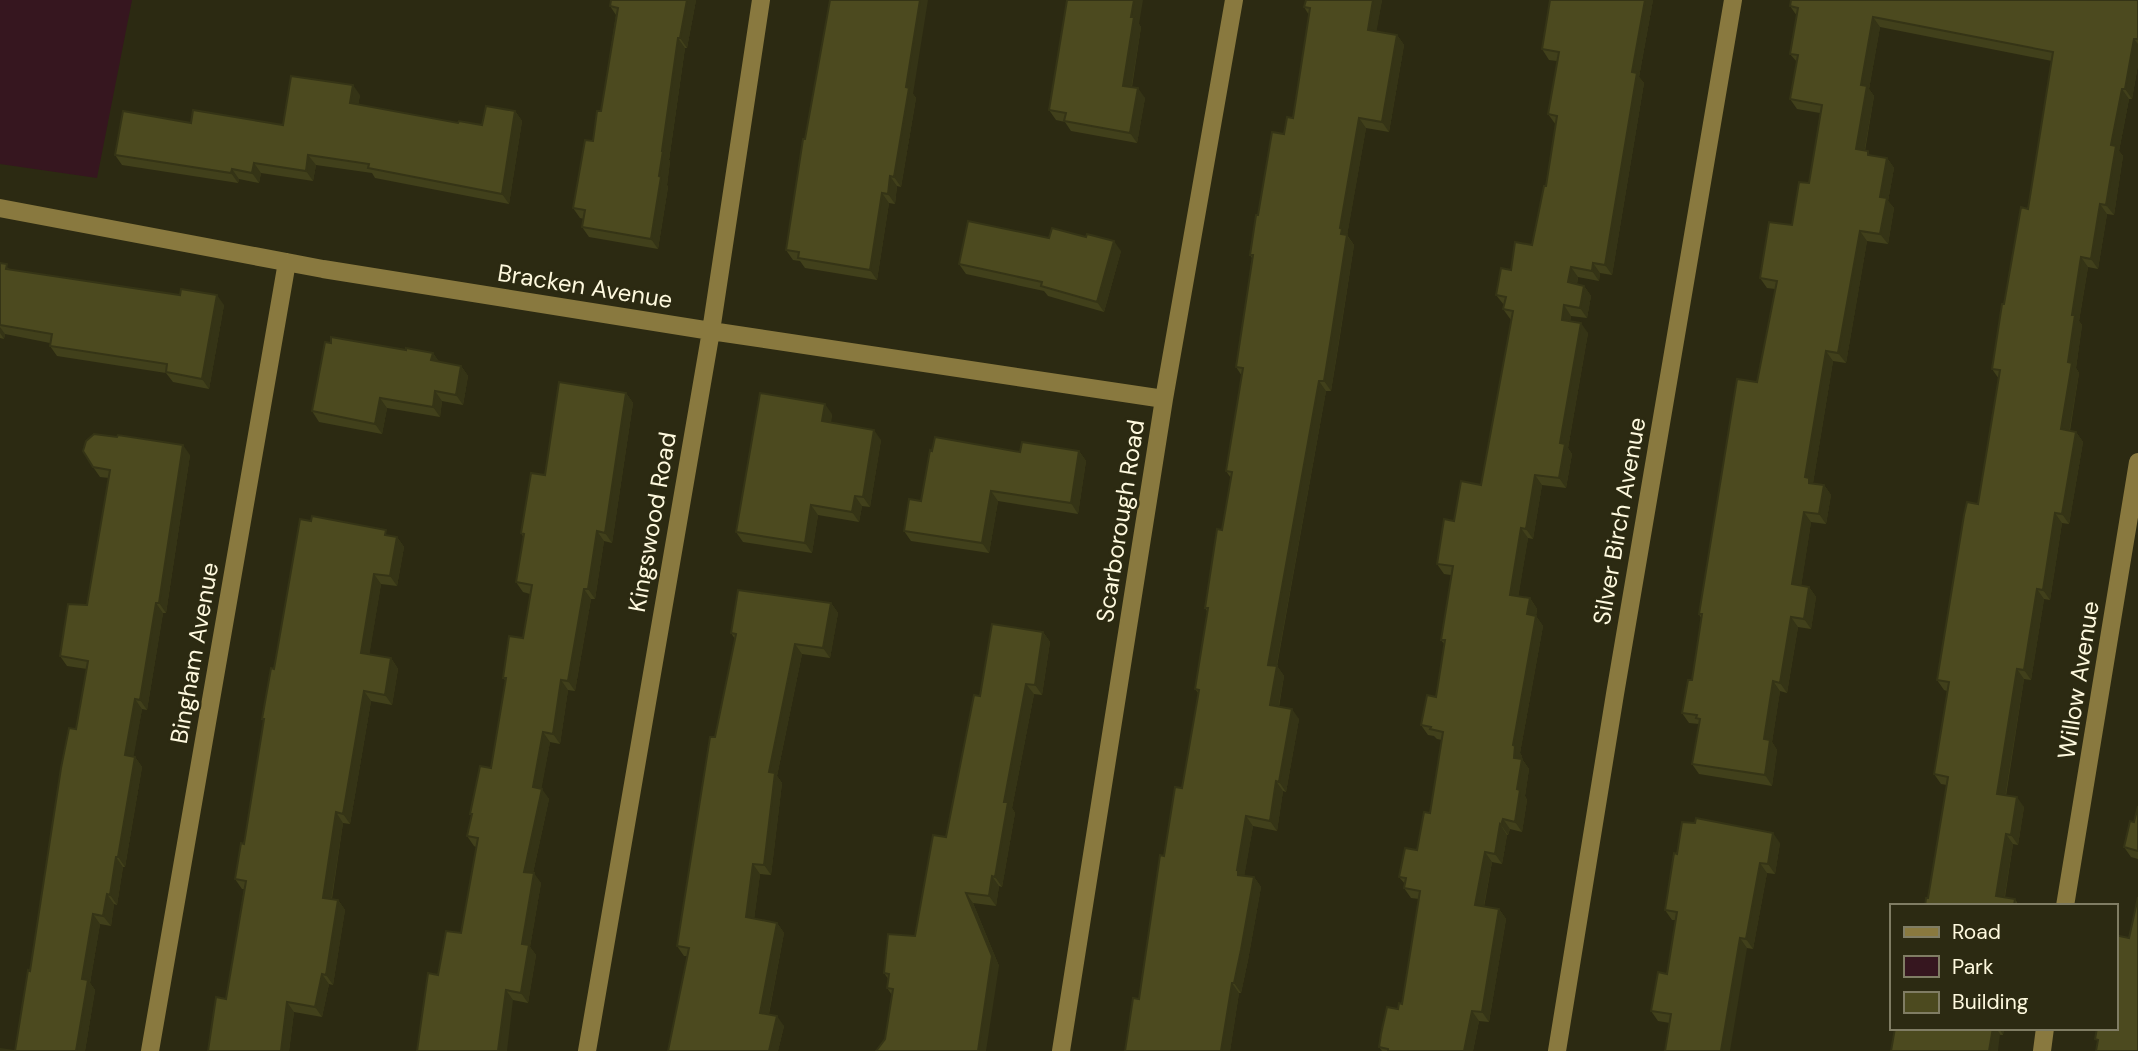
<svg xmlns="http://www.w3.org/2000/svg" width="2138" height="1051" font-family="'DM Sans',sans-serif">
	<rect width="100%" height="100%" fill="#2c2a12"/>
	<path fill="#36161f" d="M0 0H132L97 178 0 164Z"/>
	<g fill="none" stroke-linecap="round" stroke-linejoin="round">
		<path stroke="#89793f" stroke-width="18" d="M0 208 323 269 711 331 1164 399
			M2065 906 2138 462
			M150 1051 287 262
			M587 1051 711 331 761 0
			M1061 1051 1164 399 1234 0
			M1557 1051 1615 694 1733 0
			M2042 1051 2045 1028"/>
	</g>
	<path fill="#41401b" d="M611 0H696L687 48H685L669 160 670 161 667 185 668 187 658 249 589 237 582 227 584 219 580 218 573 208 601 111 616 15 610 6Z
		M1306 0H1382L1376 31 1397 35 1404 45 1389 132 1366 128 1347 235 1354 245 1339 342 1331 391H1326L1277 666 1284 676 1279 707 1299 719 1286 792 1283 791 1277 831 1253 826 1244 876 1254 877 1261 887 1248 960 1241 993H1239L1230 1051H1125L1139 999 1164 856 1182 788 1199 694 1195 689 1207 611 1205 608 1222 530 1231 478 1226 471 1242 376 1236 367 1252 258 1250 255 1258 215 1284 134 1293 118 1309 15 1304 7Z
		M1550 0H1653L1639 77 1644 83 1612 275 1600 273 1599 281 1578 277 1577 284 1584 286 1591 296 1587 318 1571 316 1570 321 1588 333 1568 448 1572 454 1566 488 1542 485 1533 539 1528 538 1518 597 1530 598 1537 609 1536 616 1543 626 1520 753 1522 756V759L1529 769 1525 796 1527 800 1522 832 1510 829 1508 835H1507L1502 864 1492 862 1484 907 1499 909 1506 919 1489 1022 1479 1021 1473 1051H1382L1379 1047 1402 1004 1419 899 1411 898 1404 888 1405 884 1399 877 1417 850 1430 813 1442 740 1437 739 1434 736 1428 735 1421 725 1436 697 1445 645 1441 640 1451 575 1444 574 1437 564 1454 521 1481 485 1511 320 1503 309 1504 305 1496 295 1511 270 1532 245 1546 186 1556 125 1548 114 1557 61 1549 60 1542 49Z
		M2138 0V65L2132 99H2129L2119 151 2123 156 2114 215 2107 214 2098 269 2088 267 2079 321 2082 325 2076 368 2079 373 2070 431 2076 432 2083 442 2069 524 2062 523 2050 600 2044 599 2031 680 2024 679 2006 796 2024 807 2018 845 2013 844 2005 897 2015 899 2019 906H1925L1928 898 1947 785 1941 784 1934 774 1947 691 1944 690 1937 680 1978 504 1999 379 1992 369 2004 304 2028 209 2052 61 1880 27 1869 89 1874 96 1865 151 1871 156 1887 158 1894 168 1888 201 1894 208 1888 244 1867 241 1846 363 1833 361 1813 483 1824 485 1831 495 1826 524 1811 522 1801 586 1809 587 1816 597 1811 629 1798 627 1787 693 1780 691 1772 742 1777 750 1772 786 1699 774 1692 764 1699 724 1689 723 1682 713 1692 680 1701 618 1699 614 1757 382 1775 289 1767 288 1760 278 1792 225 1809 183 1820 113 1797 109 1790 99 1797 62 1790 54 1797 16 1790 6Z
		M1139 24 1141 27 1132 87 1145 98 1137 143 1071 131 1065 122 1056 120 1049 110Z
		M913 94 916 98 901 187 897 186 895 204 889 203 877 280 805 268 800 261 793 260 786 250 805 139Z
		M360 95 358 105 458 123 482 125 515 111 522 121 509 204 375 178 372 173 316 165 313 181 261 173 259 183 239 179 238 183 122 165 115 155 191 123 283 125Z
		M1049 238 1121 251 1104 312 1048 296 1044 291 966 274 959 264Z
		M0 263 11 270 224 305 209 389 173 382 166 373 57 356 50 346V343L5 334 4 339 0 338Z
		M406 350 433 353 439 362 461 366 468 376 463 405 442 401 440 417 387 408 382 434 319 422 312 411Z
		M626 393 633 403 612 543 604 541 595 599H591L575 691 568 690 560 744 550 742 541 789 549 799 533 873 541 883 530 947 536 955 528 1003 513 1000 438 975 461 933 476 847 474 846 467 836 472 816 470 814 491 768 506 681 503 678 523 638 530 594 523 592 516 582 524 538 521 533 545 475Z
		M832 414 831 422 881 440 870 507 862 506 859 522 818 515 812 553 743 542 736 532Z
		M1079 451 1086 461 1078 514 998 501 989 553 911 541 904 531 921 501 1020 452Z
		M190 455 166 613H163L147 710 142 709 133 757H135L142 767 125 867H123L117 905 114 904 111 926 100 924 90 983 95 990 85 1051H15L87 669 67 666 60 656 87 605 109 478 100 477 93 467Z
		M390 536 397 537 404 547 397 586 381 584 369 655 391 658 398 669 392 705 371 701 350 824 343 823 332 899 338 900 345 910 333 985 329 984 322 1017 294 1012 289 1051H208L226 999 244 889H242L235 879 244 844 264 722 262 719 274 669Z
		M831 603 838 613 830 658 802 654 777 776 782 783 771 875 760 874 754 919 777 923 784 933 769 1014 784 1026 778 1051H668L687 956H684L677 946 715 737 735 639 731 633Z
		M1043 632 1050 642 1042 695 1034 694 1012 808 1015 813 1002 887 999 886 996 906 973 903 999 966 885 1039 892 995 887 988 889 980 884 973 915 936 946 837 980 696Z
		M2138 806V859L2131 857 2124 847 2134 822Z
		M1780 843 1775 874 1767 873 1753 949 1747 948 1670 1023 1658 1021 1651 1011 1667 974 1676 920H1672L1665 910 1677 854Z
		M1895 1028H2004L2003 1035Z"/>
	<path fill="#353416" d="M687 0H696L687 48 680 38Z
		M920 0H928L913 94 916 98 901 187 894 177 906 87Z
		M1134 0H1143L1139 24 1141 27 1130 96 1123 86Z
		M1373 0H1382L1375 40 1368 30Z
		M1645 0H1653L1639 77 1644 83 1612 275 1605 265 1632 72Z
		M1873 17 1880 27 1869 89 1874 96 1863 159 1856 149 1861 85Z
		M1397 35 1404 45 1389 132 1382 122Z
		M678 38 685 48 669 160 670 161 667 185 668 187 658 249 651 239 659 176 662 151Z
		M2134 39 2138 44V65L2132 99 2125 89Z
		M353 85 360 95 357 113 350 103Z
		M1138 88 1145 98 1137 143 1130 133Z
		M2122 89 2129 99 2119 151 2123 156 2114 215 2106 205 2111 145Z
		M515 111 522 121 509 204 502 194Z
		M1359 118 1366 128 1347 236 1354 245 1331 391 1324 381 1341 234 1340 228Z
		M308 155 316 165 313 181 306 171Z
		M1887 158 1894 168 1888 201 1894 208 1888 244 1880 234V197Z
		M254 163 261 173 259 183 252 173Z
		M232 169 239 179 238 183 231 173Z
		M890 176 897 186 895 204 888 194Z
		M882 193 889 203 877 280 870 270Z
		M2100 204 2107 214 2098 269 2091 259Z
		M1860 231 1867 241 1846 363 1838 353Z
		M1114 241 1121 251 1104 312 1097 302Z
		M2081 257 2088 267 2079 321 2082 325 2076 368 2079 373 2068 439 2061 429 2072 315Z
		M1593 263 1600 273 1599 281 1592 271Z
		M1571 267 1578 277 1575 292 1568 282Z
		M1584 286 1591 296 1587 318 1580 308Z
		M217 295 224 305 209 389 202 379Z
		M1564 305 1571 316 1569 330 1562 320Z
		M1581 323 1588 333 1568 448 1572 454 1566 488 1559 478 1560 443Z
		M0 327 5 334 4 339 0 333Z
		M1826 351 1833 361 1813 483 1816 488V493L1805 477Z
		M433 353 440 363 431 360Z
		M461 366 468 376 463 405 456 395Z
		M1319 381 1326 391 1275 675 1268 665Z
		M435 391 442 401 440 417 433 407Z
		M626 393 633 403 612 543 605 533Z
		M380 398 387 408 382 434 375 424Z
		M825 404 832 414 829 431 822 421Z
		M874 430 881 440 870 507 863 497Z
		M2076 432 2083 442 2069 524 2062 514Z
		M183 445 190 455 166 613 159 603Z
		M1079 451 1086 461 1078 514 1071 503Z
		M1535 475 1542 485 1533 539 1526 529Z
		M1824 485 1831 495 1826 524 1819 514Z
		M991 491 998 501 989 553 982 543Z
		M855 496 862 506 859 522 852 512Z
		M811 505 818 515 812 553 805 543Z
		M1804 512 1811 522 1800 594 1792 584Z
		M2055 513 2062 523 2050 600 2043 590Z
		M1521 528 1528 538 1517 605 1510 595Z
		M597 531 604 541 595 599 588 589Z
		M397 537 404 547 397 586 390 576Z
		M374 574 381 584 368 663 361 653Z
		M1809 587 1816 597 1811 629 1804 619Z
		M584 589 591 599 575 691 568 681Z
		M2037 589 2044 599 2031 680 2024 670Z
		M1530 598 1537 609 1534 624 1527 614Z
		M156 603 163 613 147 710 140 700Z
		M831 603 838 613 830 658 823 648Z
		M1536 616 1543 626 1520 753 1522 756V759L1529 769 1525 796 1527 800 1522 832 1515 822 1517 789 1513 745Z
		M1791 617 1798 627 1787 693 1780 683Z
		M1043 632 1050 642 1042 695 1035 685Z
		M795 644 802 654 777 776 782 783 771 875 764 865 769 772Z
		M391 658 398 669 392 705 385 695Z
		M1277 666 1284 676 1277 715 1270 705Z
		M2017 669 2024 679 2004 804 1997 794Z
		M561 680 568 690 560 744 553 734Z
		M1773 681 1780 691 1772 742 1777 750 1772 786 1765 775 1764 739Z
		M1026 684 1034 694 1012 808 1015 813 1002 887 995 877 1004 802Z
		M364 691 371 701 350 824 343 814Z
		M135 699 142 709 132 766 125 755Z
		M1292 709 1299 719 1286 792 1279 782Z
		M543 732 550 742 540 797 533 787Z
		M135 757 142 767 125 867 118 857Z
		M1276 781 1283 791 1277 831 1270 821Z
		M542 789 549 799 531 882 524 872Z
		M2017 797 2024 807 2018 845 2011 835Z
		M336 812 343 823 330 908 323 898Z
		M1246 816 1253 826 1244 878 1238 875 1237 870Z
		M1503 819 1510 829 1508 835 1501 825Z
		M1500 824 1507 835 1502 864 1495 854Z
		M1773 833 1780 843 1775 874 1768 864Z
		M2006 834 2013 844 2003 906 1996 896Z
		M1485 852 1492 862 1482 915 1475 905Z
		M116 857 123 867 117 905 110 895Z
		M1760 863 1767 873 1753 949 1746 939Z
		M753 864 760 874 753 927 746 917Z
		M534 873 541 883 530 947 536 955 528 1003 521 993 522 944Z
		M992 876 999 886 996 906 989 896Z
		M1254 877 1261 887 1248 960 1241 993 1234 983Z
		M966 893 973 903 999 966 986 1051H978Z
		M107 894 114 904 111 926 103 916Z
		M338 900 345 910 333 985 326 975Z
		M1499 909 1506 919 1489 1022 1482 1012Z
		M93 914 100 924 90 983 95 990 85 1051H76L82 979Z
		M777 923 784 933 767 1023 760 1013Z
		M1740 938 1747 948 1730 1051H1721Z
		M322 974 329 984 322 1017 315 1007Z
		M1232 983 1239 993 1230 1051H1221Z
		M506 990 513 1000 507 1051H498Z
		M287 1002 294 1012 289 1051H281Z
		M1472 1011 1479 1021 1473 1051H1464Z
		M777 1016 784 1026 778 1051H769Z
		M1993 1028H1996L2000 1034 1998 1051H1989Z
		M1999 1028H2004L2003 1035Z"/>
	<path fill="#4c4a1f" stroke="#353416" stroke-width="2" d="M611 0H687L680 38H678L662 151H663L659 176 661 177 651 239 582 227 585 210 573 208 585 140 593 141 597 111H601L618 8 610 6Z
		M830 0H920L906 87 909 88 894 177 890 176 888 194 882 193 870 270 798 258 799 252 786 250 803 139H805Z
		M1067 0H1134L1131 17H1134L1123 86 1138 88 1130 133 1064 121 1066 113 1049 110Z
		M1306 0H1373L1368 30 1397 35 1382 122 1359 118 1340 228 1342 229 1341 234 1347 235 1332 332 1324 381H1319L1268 665 1277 666 1270 705 1292 709 1279 782 1276 781 1270 821 1246 816 1237 870H1238V875L1254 877 1241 950 1234 983H1232L1221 1051H1125L1133 998 1139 999 1160 855 1164 856 1175 787 1182 788 1199 690 1195 689 1208 608H1205L1217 529 1222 530 1232 472 1226 471 1243 368 1236 367 1253 255H1250L1256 215H1258L1272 132 1284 134 1287 117 1293 118 1310 8 1304 7Z
		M1550 0H1645L1632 72 1637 73 1605 265 1593 263 1592 271 1571 267 1568 282 1584 286 1580 308 1564 305 1562 320 1581 323 1560 443 1565 444 1559 478 1535 475 1526 529 1521 528 1510 595 1530 598 1527 614 1536 616 1513 745 1515 746 1514 758 1522 759 1517 789 1520 790 1515 822 1503 819 1501 825 1500 824 1495 854 1485 852 1475 905 1499 909 1482 1012 1472 1011 1464 1051H1388V1049L1379 1047 1381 1034 1387 1007 1398 1009 1399 1003 1402 1004 1420 891 1404 888 1406 878 1399 877 1405 848 1417 850 1424 812 1430 813 1443 732 1430 729 1431 727 1421 725 1427 695 1436 697 1445 640H1441L1453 566 1437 564 1444 519 1454 521 1461 481 1481 485 1513 311 1503 309 1506 297 1496 295 1501 268 1511 270 1515 242 1532 245 1544 186H1546L1557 116 1548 114 1559 52 1542 49Z
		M1791 0H2138V39H2134L2125 89H2122L2111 145 2116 146 2106 205 2100 204 2091 259 2081 257 2072 315H2075L2068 362 2072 363 2061 429 2076 432 2062 514 2055 513 2043 590 2037 589 2024 670 2017 669 1997 794 2017 797 2011 835 2006 834 1996 896 2015 899 2014 906H1925L1926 898H1928L1948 777 1934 774 1949 682 1937 680 1964 515 1967 502 1978 504 2000 370 1992 369 2002 304H2004L2021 207 2028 209 2053 52 1873 17 1861 85 1867 86 1856 149 1868 151V155L1887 158 1880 197 1887 198 1880 234 1860 231 1838 353 1826 351 1805 477 1809 478V483L1824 485 1819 514 1804 512 1792 584 1809 587 1804 619 1791 617 1780 683 1773 681 1764 739 1770 740 1765 775 1692 764 1700 719 1696 718 1697 715 1682 713 1688 680H1692L1702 614H1699L1737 379 1757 382 1777 281 1760 278 1769 222 1792 225 1799 182 1809 183 1822 105 1790 99 1798 55 1790 54 1798 8 1790 6Z
		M291 76 353 85 350 103 458 123 459 121 482 125 486 106 515 111 502 194 368 168 369 164 308 155 306 171 254 163 252 173 232 169 231 173 115 155 123 111 191 123 193 110 283 125Z
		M968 221 1049 238 1052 228 1086 237 1087 234 1114 241 1097 302 1041 286 1042 282 959 264Z
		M0 263 7 264 6 269 180 295 181 289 217 295 202 379 166 372 167 364 50 346 52 334 0 325Z
		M331 337 406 350V348L433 353 431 360 461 366 456 395 435 391 433 407 380 398 375 424 312 411 325 342 331 343Z
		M559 382 626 393 605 533 597 531 588 589H584L568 681 561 680 553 734 543 732 533 787 542 789 524 872 534 873 522 944 529 945 521 993 506 990 498 1051H417L428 973 438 975 446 931 461 933 478 838 467 836 472 814H470L480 766 491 768 506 678H503L509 636 523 638 532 585 516 582 524 534 521 533 531 473 545 475Z
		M760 393 825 404 822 421 874 430 863 497 855 496 852 512 811 505 805 543 736 532Z
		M94 434 117 437 118 435 183 445 159 603H156L140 700 135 699 125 755 135 757 118 857H116L110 895 107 894 103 916 93 914 82 979 88 980 76 1051H15L28 970 30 971 61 768 69 728 76 729 88 661 60 656 68 604 87 605 110 470 93 467 83 451 86 441Z
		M935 437 1020 452 1022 442 1079 451 1071 503 991 491 982 543 904 531 909 499 921 501 930 450 932 451Z
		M312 516 386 530 385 535 397 537 390 576 374 574 361 653 391 658 385 695 364 691 343 814 336 812 323 898 338 900 326 975 322 974 315 1007 287 1002 281 1051H208L216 997 226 999 246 881 235 879 241 843 244 844 264 719H262L271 668 274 669 300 519 311 521Z
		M738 590 831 603 823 648 795 644 769 772 775 773 764 865 753 864 746 917 777 923 760 1013 777 1016 769 1051H668L689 948 677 946 710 737H715L736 634 731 633Z
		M992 624 1043 632 1035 685 1026 684 1004 802H1008L995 877 992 876 989 896 966 893 992 956 978 1051H876L885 1039 893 989 887 988 889 974 884 973 888 934 915 936 933 835 946 837 974 695 980 696Z
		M2138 806V851L2124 847 2130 821 2134 822Z
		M1696 818 1773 833 1768 864 1760 863 1746 939 1740 938 1721 1051H1665L1671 1014 1651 1011 1658 972 1667 974 1677 912 1665 910 1674 853 1677 854 1682 822 1695 823Z
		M2138 897V1051H2096L2098 1040 2095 1039 2097 1028H2115V935L2129 938Z
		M1895 1028H1993L1989 1051H1891Z
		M0 1049 14 1051H0Z"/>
	<g text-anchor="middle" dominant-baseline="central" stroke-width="5" stroke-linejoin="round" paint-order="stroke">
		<g font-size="24" fill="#fef9de" stroke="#2c2a12">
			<text transform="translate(585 286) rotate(9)">Bracken Avenue</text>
			<text transform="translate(1120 521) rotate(-81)">Scarborough Road</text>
			<text transform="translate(1619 521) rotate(-80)">Silver Birch Avenue</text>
			<text transform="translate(652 522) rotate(-80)">Kingswood Road</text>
			<text transform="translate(194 653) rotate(-80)">Bingham Avenue</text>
			<text transform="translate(2078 680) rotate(-81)">Willow Avenue</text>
		</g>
	</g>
	<rect x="1890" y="904" width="228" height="126" fill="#2c2a12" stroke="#807d64" stroke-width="2"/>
	<rect x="1904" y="927" width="35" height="10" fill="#89793f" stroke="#807d64" stroke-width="2"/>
	<text x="1952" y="939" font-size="21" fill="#fef9de">Road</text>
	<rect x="1904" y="956" width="35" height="21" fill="#36161f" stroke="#807d64" stroke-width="2"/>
	<text x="1952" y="974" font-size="21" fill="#fef9de">Park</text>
	<rect x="1904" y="992" width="35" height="21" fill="#4c4a1f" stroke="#807d64" stroke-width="2"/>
	<text x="1952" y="1009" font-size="21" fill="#fef9de">Building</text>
</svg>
